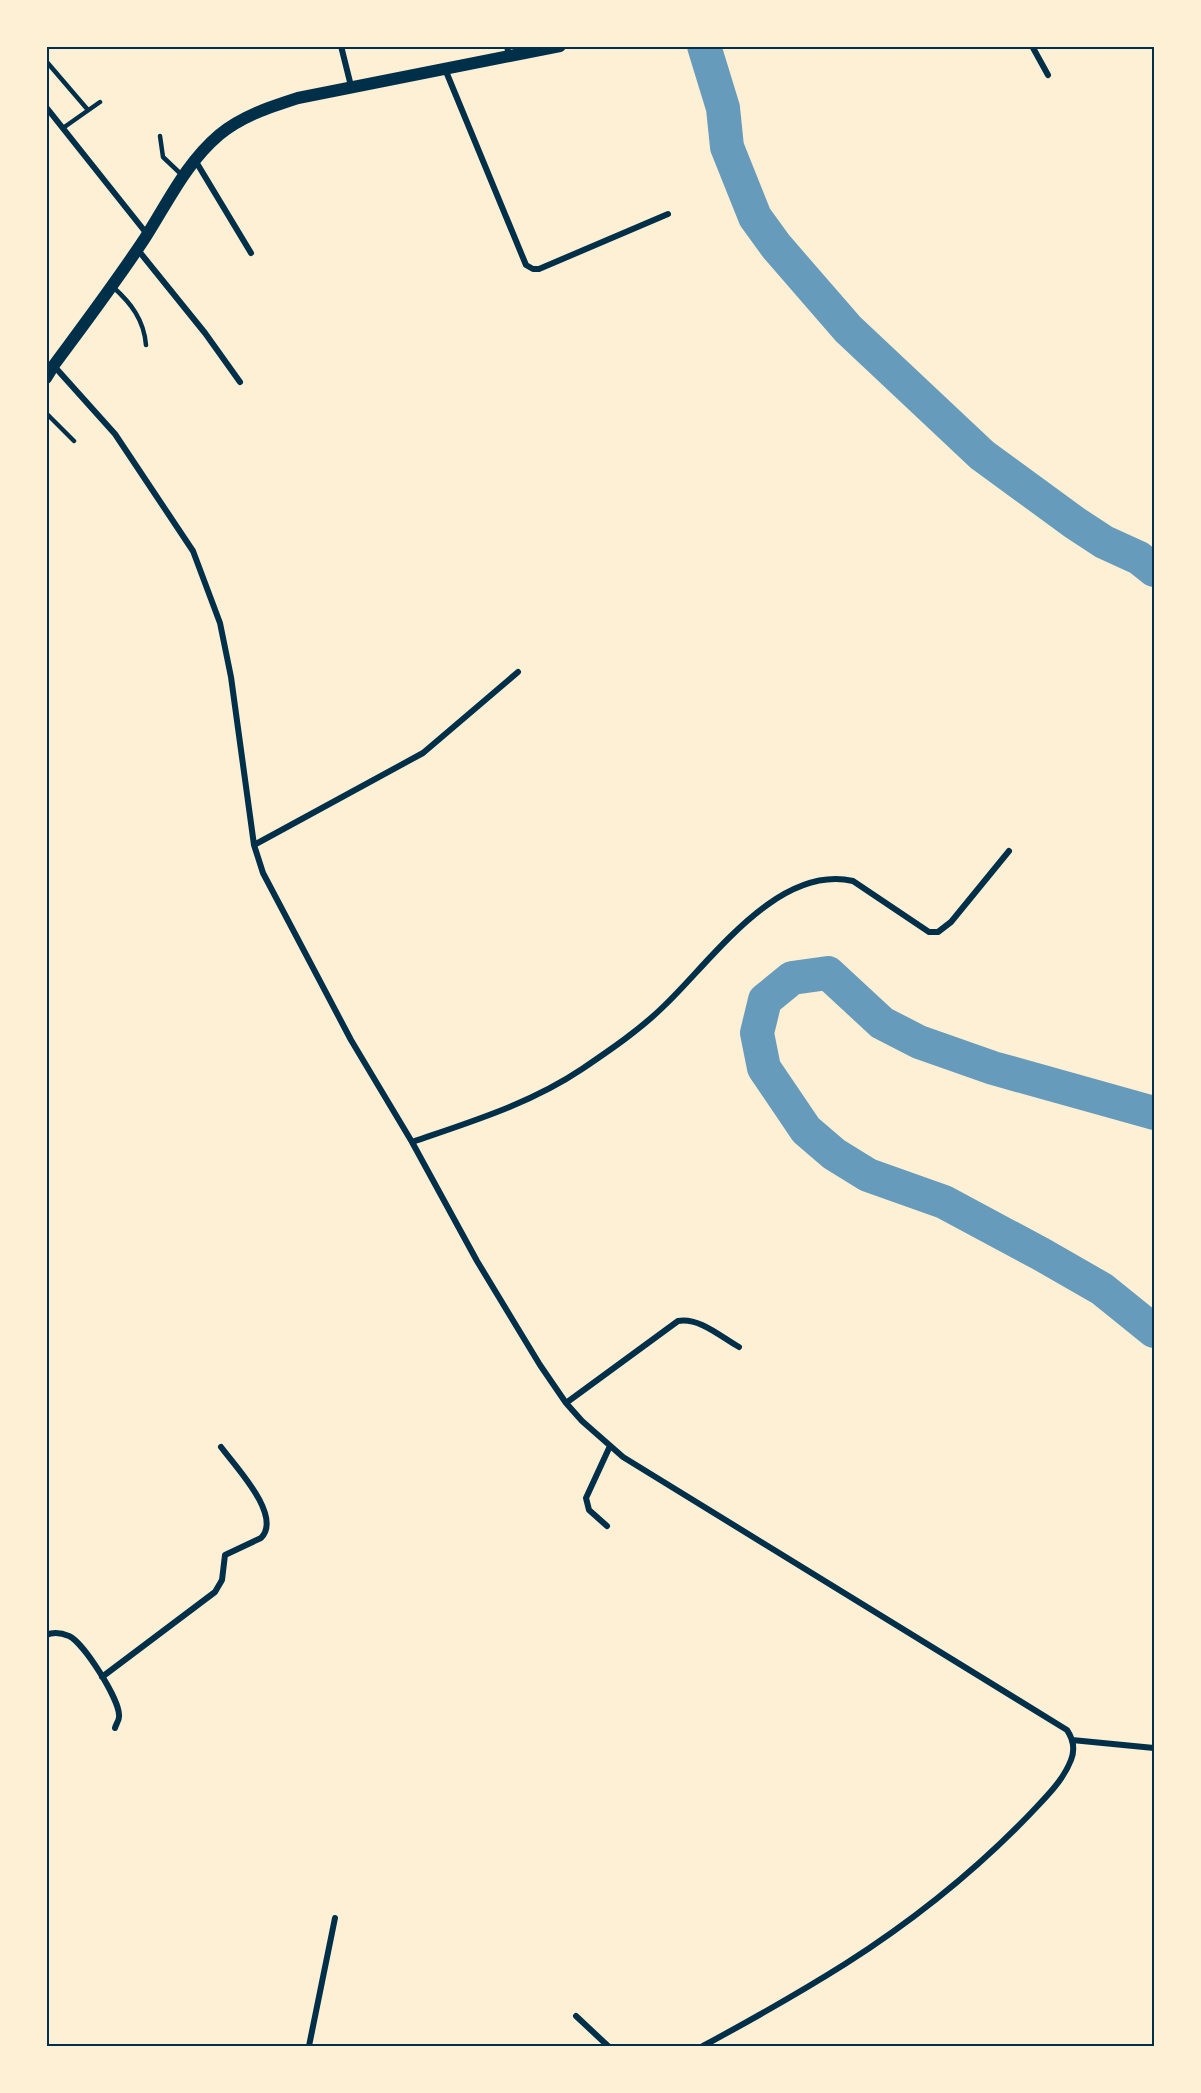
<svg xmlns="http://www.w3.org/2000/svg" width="1201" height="2093" font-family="'IBM Plex Serif',serif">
	<rect width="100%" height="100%" fill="#fdf0d5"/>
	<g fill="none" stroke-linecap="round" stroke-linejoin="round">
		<path stroke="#669bbc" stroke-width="34" d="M704 46 723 108 727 147 755 217 776 246 848 329 982 455 1075 523 1104 542 1139 558 1154 570
			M1154 1113 993 1068 919 1042 882 1023 828 973 792 978 765 1000 757 1033 764 1068 806 1130 834 1154 868 1175 944 1202 1041 1254 1102 1289 1154 1331"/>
		<path stroke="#003049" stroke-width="4.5" d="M46 61 88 110
			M63 128 100 102
			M160 136 163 157 183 176
			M113 287C131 303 144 320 146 345
			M46 413 74 441"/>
		<path stroke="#003049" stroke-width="6" d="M341 46 351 86
			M507 46 509 56
			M1032 46 1048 75
			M445 69 526 265 533 269H539L668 214
			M46 107 147 234
			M195 160 251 253
			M138 250 205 333 240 382
			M54 366 115 434 193 551 220 623 231 677 254 845 263 873 351 1040 412 1142 477 1261 540 1365 566 1403 582 1421 623 1457 1067 1730C1073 1739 1075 1750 1071 1760 1063 1781 1045 1798 1030 1814 975 1871 911 1922 845 1964 799 1993 751 2020 703 2046
			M254 845 423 753 518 672
			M412 1142C470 1122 530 1104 582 1069 610 1050 641 1029 665 1005 712 960 778 864 853 881L929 932H938L951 922 1009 851
			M566 1403 678 1321C699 1317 721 1337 739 1347
			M607 1526 589 1510 586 1498 610 1446
			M46 1635C53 1632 62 1633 69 1636 84 1643 119 1699 119 1715 120 1719 116 1724 115 1728
			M102 1677 215 1592 222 1580 225 1555 261 1538C283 1516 235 1466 221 1447
			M1072 1740 1154 1748
			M576 2016 608 2046
			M309 2046 335 1918"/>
		<path stroke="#003049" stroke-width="12" d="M46 378 54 365C85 323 116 282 145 238 168 202 186 163 219 135 242 116 270 107 298 98L560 46"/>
	</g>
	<rect width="1201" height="2093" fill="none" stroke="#fdf0d5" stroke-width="96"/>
	<rect x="48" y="48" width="1105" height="1997" fill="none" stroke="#003049" stroke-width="2"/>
</svg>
